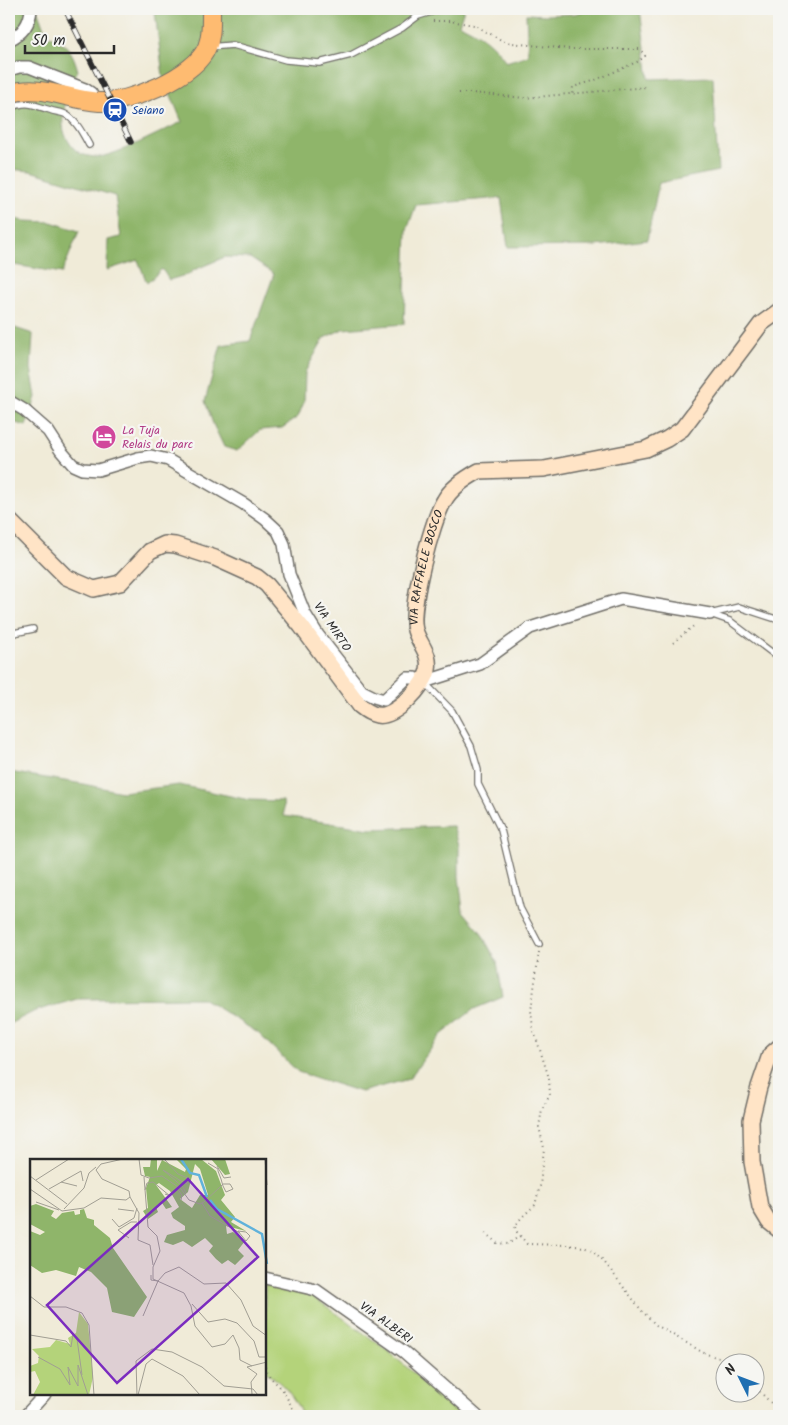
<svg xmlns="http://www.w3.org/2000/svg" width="788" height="1425" font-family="Kalam,sans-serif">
	<rect width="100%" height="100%" fill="#f6f6f2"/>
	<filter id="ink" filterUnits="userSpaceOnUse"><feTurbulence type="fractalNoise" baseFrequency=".02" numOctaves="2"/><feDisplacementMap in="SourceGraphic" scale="10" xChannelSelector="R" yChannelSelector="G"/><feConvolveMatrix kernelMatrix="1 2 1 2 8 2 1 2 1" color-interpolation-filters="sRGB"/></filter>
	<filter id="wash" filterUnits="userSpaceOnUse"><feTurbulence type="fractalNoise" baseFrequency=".0096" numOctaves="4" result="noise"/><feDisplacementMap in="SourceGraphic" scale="20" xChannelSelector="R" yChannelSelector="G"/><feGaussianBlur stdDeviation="1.12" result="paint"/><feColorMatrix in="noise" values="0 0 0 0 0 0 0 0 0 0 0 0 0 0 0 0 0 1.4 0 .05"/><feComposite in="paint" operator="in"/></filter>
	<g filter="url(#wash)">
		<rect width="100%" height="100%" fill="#f0ebd8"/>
		<path fill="#b4d37a" stroke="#707f52" d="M265 1283 308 1293 387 1350 462 1416H302C295 1396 282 1383 265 1371Z"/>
		<path fill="#8fb56a" stroke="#5d704a" d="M9 9H37L46 34C66 44 72 48 78 71 66 81 66 102 63 117 62 126 64 135 69 142 75 153 86 157 98 157 116 156 164 130 182 122L163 76 155 12 158 9H464L459 24C478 32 495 44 506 62L528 55 526 14 546 15 574 14 592 9H640L649 79 713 77 718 171 659 183 647 240 596 246 508 247 501 198 416 205 407 230 404 324 343 329 324 338 305 372 304 402 298 417 282 428 260 430 237 451 224 447 213 424 205 401 221 345 250 341 274 274 250 258 225 257 194 270 189 274 169 280 162 269 147 283 138 260 107 270 108 240 121 237 115 196 30 171 9 169Z
			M9 218 25 221 51 222 79 231 62 273 9 264Z
			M9 326 33 334 31 368 36 397 26 426 9 421Z
			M9 772 83 784 122 792 179 785 249 800 283 801 284 816 370 829 453 826 459 845V877L463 911 480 931 497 962 503 997 474 1009 441 1035 409 1079 361 1092 298 1072 258 1033 202 998 77 999 35 1011 9 1024Z"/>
	</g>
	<g filter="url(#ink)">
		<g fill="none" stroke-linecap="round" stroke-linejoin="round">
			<defs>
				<path id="lane" d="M209 47 233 45 286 60 319 63 351 55 402 28 418 16 441 9
					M9 108C29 100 32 105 50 110 54 112 61 112 65 114 76 120 83 134 89 145
					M710 614 730 621 779 658
					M710 614 739 607 779 620
					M9 634 33 629
					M424 682 452 711 471 746 478 770V784L501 830 520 908 539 944"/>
				<path id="street" d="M9 40C22 34 30 24 31 9
					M9 70 19 67H29L85 89 91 93 94 102
					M9 401 24 410 48 431 61 451 73 465 82 469 98 470 138 458 151 456 168 460 244 504 265 519 278 531 284 544 289 574 305 614 318 635 362 691 374 697 384 700 407 678H415L424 682 480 664 530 628 621 599 710 614
					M265 1278 316 1290 404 1352 477 1416
					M25 1416 45 1394"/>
				<g id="secondary">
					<path id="s1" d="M9 520 66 577 94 589 120 583 150 551 165 544 175 545 215 558 257 577 267 585 301 626 360 706C365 710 370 714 377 715 394 719 425 686 428 670 431 654 419 644 415 630 409 608 432 521 444 501 451 488 466 478 479 471L544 469 646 449 667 439 682 429 761 324 779 311"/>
					<path d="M779 1047 770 1055 759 1087 751 1120 752 1162 760 1207 769 1222 779 1230"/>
				</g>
				<path id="primary" d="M9 94C40 83 67 100 99 102 128 104 196 76 207 47 212 35 211 21 211 9"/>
			</defs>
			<use href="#lane" stroke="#706e68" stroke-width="8"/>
			<use href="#street" stroke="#706e68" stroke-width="14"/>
			<use href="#secondary" stroke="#706e68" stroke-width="18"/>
			<use href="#primary" stroke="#706e68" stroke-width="20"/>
			<path stroke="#706e68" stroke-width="2" stroke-dasharray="1 4" stroke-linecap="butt" d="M433 21H450L474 25 505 42 520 44 570 49H640L645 56 639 61 593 81 573 87 572 94
				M459 93H472L524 98 647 87
				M673 643 696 624
				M539 952 531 1011 533 1028 549 1078 550 1095 542 1109 539 1127 544 1148 540 1186 535 1205 521 1218 515 1227 517 1232 527 1244 566 1245 584 1247 592 1251 605 1263 642 1311 656 1325 702 1352C712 1357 723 1358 733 1362
				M485 1233 497 1243 508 1244 520 1236
				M265 1366 270 1377 282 1389 297 1416
				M756 1388 779 1411"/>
			<use href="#lane" stroke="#fff" stroke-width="5.5"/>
			<use href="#street" stroke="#fff" stroke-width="11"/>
			<use href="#secondary" stroke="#ffe4c6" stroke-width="15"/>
			<use href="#primary" stroke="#febb71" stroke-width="18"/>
			<defs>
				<path id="rail" d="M65 9 131 142"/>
			</defs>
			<use href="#rail" stroke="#2b2b2b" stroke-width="5.5"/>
			<use href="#rail" stroke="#f6f6f2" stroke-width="4" stroke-dasharray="11" stroke-linecap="butt"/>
		</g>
	</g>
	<defs>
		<symbol id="station-disc" viewBox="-11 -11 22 22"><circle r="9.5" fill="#1a4fb4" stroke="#f6f6f2"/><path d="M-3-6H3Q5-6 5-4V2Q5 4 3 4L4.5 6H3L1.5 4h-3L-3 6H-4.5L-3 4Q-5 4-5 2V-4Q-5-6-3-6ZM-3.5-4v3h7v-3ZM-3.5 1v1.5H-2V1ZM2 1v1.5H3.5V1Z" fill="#fff"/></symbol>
		<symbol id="hotel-disc" viewBox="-11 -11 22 22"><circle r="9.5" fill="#d1479c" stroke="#f6f6f2"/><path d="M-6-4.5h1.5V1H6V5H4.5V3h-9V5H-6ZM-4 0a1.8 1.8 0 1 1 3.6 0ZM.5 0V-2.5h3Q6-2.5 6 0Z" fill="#fff"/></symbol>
	</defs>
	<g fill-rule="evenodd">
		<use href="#station-disc" x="101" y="96" width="28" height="28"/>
		<use href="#hotel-disc" x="90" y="423" width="28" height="28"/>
	</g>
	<g text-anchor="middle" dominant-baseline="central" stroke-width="4.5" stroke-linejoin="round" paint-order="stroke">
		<g font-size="12" fill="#164399" stroke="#f6f6f2" text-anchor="start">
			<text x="132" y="110">Seiano</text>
		</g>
		<g font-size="12" fill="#b23c85" stroke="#f6f6f2" text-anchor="start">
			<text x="122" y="430">La Tuja<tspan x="122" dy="14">Relais du parc</tspan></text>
		</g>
		<g font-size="12" fill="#2b2b2b" stroke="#f6f6f2">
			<text stroke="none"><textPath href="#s1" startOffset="660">VIA RAFFAELE BOSCO</textPath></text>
			<text transform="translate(332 627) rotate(56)">VIA MIRTO</text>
			<text transform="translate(386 1323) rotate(36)">VIA ALBERI</text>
		</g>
	</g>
	<g transform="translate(30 1159)">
		<rect width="236" height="236" fill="#f0ebd8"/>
		<path d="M49 153 58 165 63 218 59 236H3L10 223 5 212 0 213V207L8 204 9 197 2 190 20 188 26 181 40 185 38 179 46 174Z" fill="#b4d37a"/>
		<path d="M121 0H127V12L132 1 155 13 156 10 146 0H171L186 12 195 36 191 41 205 58 201 63 216 72 196 67 197 75 203 73 215 82 208 91 214 97 205 106 198 101 192 105 186 100 179 92 183 87 175 79 162 88 153 82 143 86 134 83 137 76 155 71V67L143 59 141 54 149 48 140 32 129 24 126 26 142 48 136 50 132 44 126 48 128 53 118 60 113 52 118 49 116 29 120 18 115 17 113 8H120ZM165 5 170 10 178 36H170L162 49 150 40 158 33ZM181 0H195L200 15 195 16ZM6 45 24 52 21 57 26 60 32 54 44 52 45 56 50 55V51L54 50 57 59 64 61V66L80 79 83 89 117 138 104 158 82 153 77 129 61 113 49 108 46 117 26 111 12 114 0 106V72L10 76 15 73 0 65V47Z" fill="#8fb56a" fill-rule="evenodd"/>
		<path fill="none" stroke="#60b2db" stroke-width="2.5" d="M151 0 160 14 169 16 177 38M180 41 187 50 232 75 237 105"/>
		<path fill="none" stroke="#a19e93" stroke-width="1" d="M109 0 111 16 119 19 132 17 151 30 159 41 170 45 174 43 190 28 193 25H200L203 30 196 33 193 27 191 20 188 12V10L178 4M134 0 148 15 160 20 156 25 133 11 153 28 156 34M235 0 237 26M187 7 194 19 201 18M0 17 37 45M114 18 118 68 127 77 130 92 123 108V120L154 134 161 147 165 167 182 188 195 185 203 176 209 189 210 201 222 207M6 21 39 0M31 23 47 27M146 28 152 36 151 41M0 30 32 52 54 49 71 39 96 41 100 38 99 32 72 20 66 11 71 5 93 0M19 30 51 12 53 22M115 31 117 24 123 23 140 37 135 35M100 38 109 54 108 81 120 86 123 106M6 43 29 51M172 44 180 57 210 74M34 50 54 29 59 14 66 8M88 50 104 52M82 60 89 68 104 59 107 49M208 72 216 73 220 77 216 82ZM99 79 88 71 101 63H107M121 116V121L128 122 135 114 149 108 174 125 196 124 211 141 223 167 237 177M0 137 14 148H36L52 154 59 166 64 236M162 145 178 163 195 160 207 164 224 182 229 198H237M113 157 128 122M0 176 36 182 41 188 43 175 47 180 52 216M8 198 30 210 40 226 38 208 48 227V206L58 236M222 235 221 223 227 215 217 208 237 203M107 236 106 202 122 190 142 193 172 208 194 227 223 230 228 236M108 236 116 205 122 200 153 217 170 236"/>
		<path fill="#7b2cbf" fill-opacity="0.15" stroke="#7b2cbf" stroke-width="2.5" d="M158 20 228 98 87 224 17 146Z"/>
		<rect width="236" height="236" fill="none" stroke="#2b2b2b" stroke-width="2.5"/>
	</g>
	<rect width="788" height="1425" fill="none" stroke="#f6f6f2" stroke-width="30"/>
	<g transform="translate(740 1378) rotate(312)"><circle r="24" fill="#f6f6f2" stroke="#a5a5a2"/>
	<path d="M0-4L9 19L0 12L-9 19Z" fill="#1f6fb2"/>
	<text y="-8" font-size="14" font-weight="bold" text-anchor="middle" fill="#2b2b2b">N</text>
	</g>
	<path d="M25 45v8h89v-8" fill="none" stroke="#2b2b2b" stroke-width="2.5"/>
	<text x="32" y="45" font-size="15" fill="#2b2b2b" stroke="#f6f6f2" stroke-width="4" paint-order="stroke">50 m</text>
</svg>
